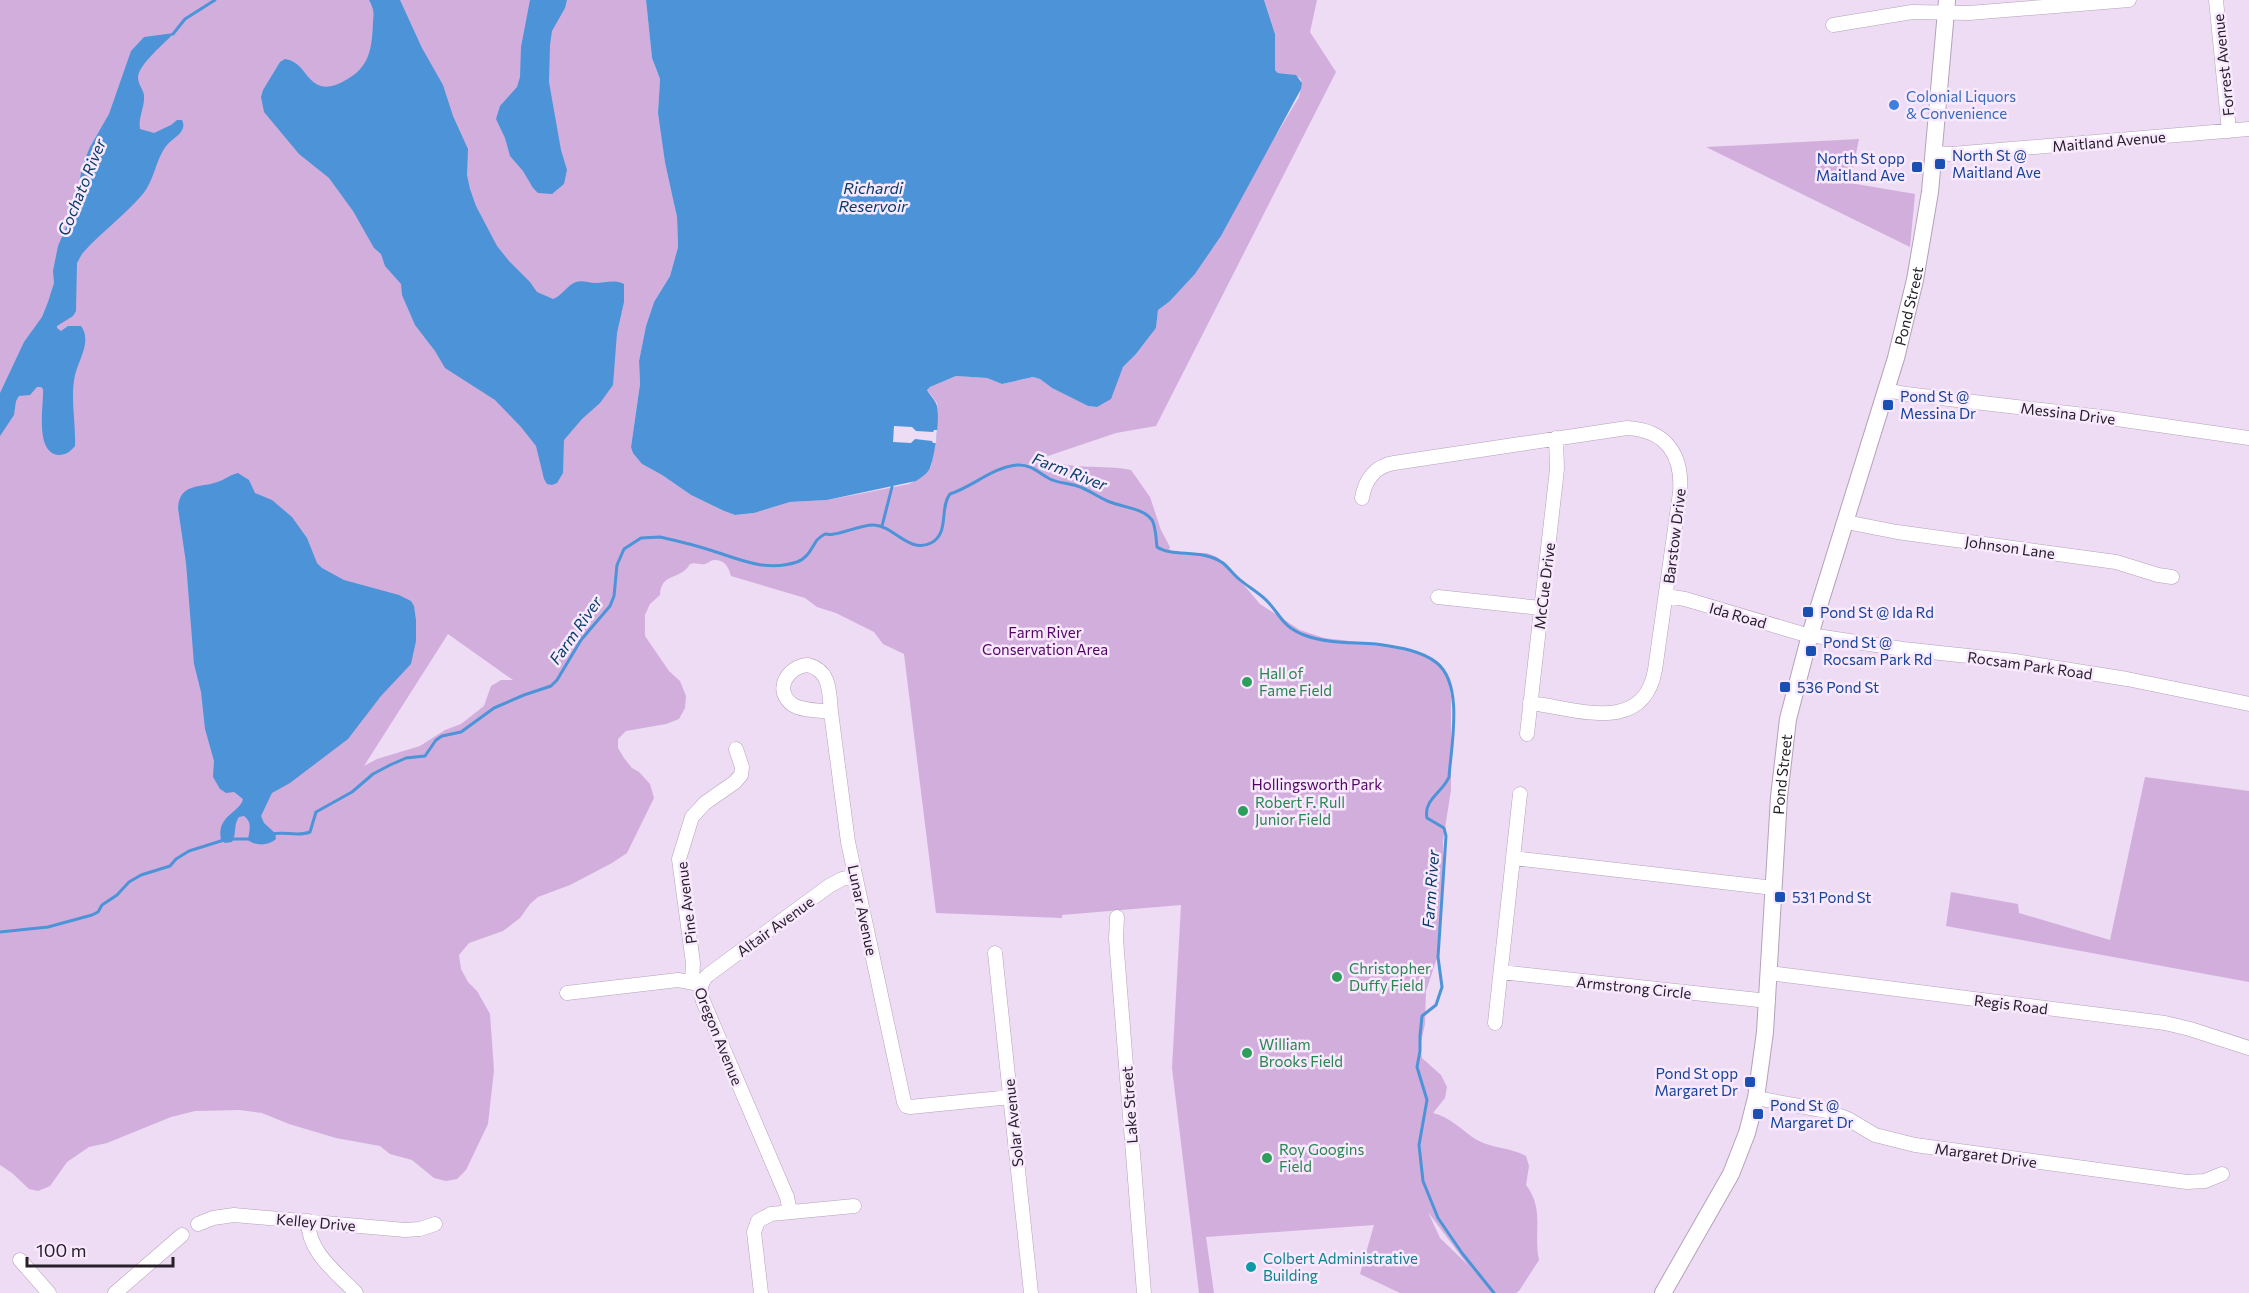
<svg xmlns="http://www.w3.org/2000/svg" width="2249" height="1293" font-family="Commissioner,sans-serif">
	<rect width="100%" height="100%" fill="#eedbf4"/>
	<path fill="#d2aedd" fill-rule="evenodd" d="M0 0H646L652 58 660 79 658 113 677 217 678 247 670 276 654 302 646 326 639 361 640 384 631 447 642 464 662 475 691 495 724 511 735 515 754 513 790 502 827 500 864 493 909 484 922 477 931 467 938 411 937 403 927 390 930 387 956 376 987 378 1002 384 1033 377 1040 379 1052 388 1088 406 1097 407 1119 376 1123 367 1136 354 1156 328 1158 310 1162 305 1170 301 1195 274 1221 236 1260 162 1299 97 1302 83 1300 78 1289 74 1278 73 1275 70V34L1264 0H1317L1310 32 1336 72 1156 426 1116 433 1042 458C1070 471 1103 464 1131 470L1150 497 1161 530 1170 547 1168 553H1207L1217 557 1232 571 1260 604 1300 630 1324 638 1376 644 1423 654 1438 663 1448 679 1451 697V790L1443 841V887L1439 925 1440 949 1426 991 1425 1024 1420 1047 1422 1058 1441 1075 1447 1087 1445 1098 1433 1113C1451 1117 1462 1131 1477 1140 1494 1149 1509 1147 1526 1156L1529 1166 1526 1185C1545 1210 1533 1232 1539 1260L1519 1291 1516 1293H1400L1360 1274 1374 1225 1206 1237 1214 1293H1199L1172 1068 1181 905 1062 915V918L936 913 904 654 883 644 874 632 836 613 817 607 805 598 731 576C729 568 725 559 714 560 711 560 708 563 705 564 699 565 696 562 690 564 680 581 661 572 660 595L650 604 645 615V636L669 671 680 681 686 696 685 708 679 719 666 724 626 731 618 739V748L624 758 632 768 639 772 650 784 654 798 627 853 612 863 570 885 538 897 530 904 520 918 503 931 469 943 459 955 461 969 468 982 477 991 490 1014 494 1070 488 1124 466 1170 457 1179 446 1181 434 1178 412 1160 390 1154 380 1146 336 1138 289 1124 262 1113 240 1110 195 1111 171 1117 107 1143 89 1147 67 1162 50 1186 38 1191 29 1189 12 1173 0 1165ZM448 634 513 680H501L491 686 484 706 461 724 445 730 420 746 377 759 364 766ZM1428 1212 1467 1264 1440 1238Z
		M1859 139 1850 183 1915 194 1910 247 1706 147Z
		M2145 777 2249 791V982L1946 926 1951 892 2018 904 2019 913 2110 940Z"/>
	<path fill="#4c94d7" d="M369 0H400L422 48 443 85 453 116 468 149 467 175 470 189 476 206 497 246 509 261 530 282 537 292 553 299C562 296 567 285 576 282 582 280 589 283 595 283 605 283 614 279 624 284V302L617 333 613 385 600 403 582 419 564 440 563 473 557 483 552 485 547 484 544 479 536 446 521 427 495 400 445 368 435 351 415 325 402 295 401 284 385 266 381 254 374 248 353 211 329 178 299 154 264 112 261 97 263 90 280 62 285 59C304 62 305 81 321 86 328 88 337 85 344 81 370 68 372 48 373 22 374 13 374 9 369 0Z
		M530 0H567L565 8 552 31 550 45 549 82 561 150 567 170 564 184 552 194 538 193 533 188 523 171 510 156 505 138 496 119 500 106 517 87 520 77 521 47Z
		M646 0H1264L1275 34V70L1278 73 1296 75 1302 83 1301 89 1221 236 1195 274 1170 301 1158 310 1156 328 1136 354 1123 367 1111 399 1097 407 1088 406 1052 388 1040 379 1033 377 1002 384 987 378 956 376 930 387 927 390C930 396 935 399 937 406 940 417 935 456 930 468 927 474 922 477 916 481L827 500 790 502 754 513 735 515 724 511 691 495 662 475 642 464 633 453 631 447 640 384 639 361 646 326 654 302 670 276 678 247 677 217 665 162 658 113 660 79 652 58Z
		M174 33C165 43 139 64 138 77 138 84 143 89 144 95 145 107 138 117 140 129L154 133 171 125 177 120H182C188 132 173 138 167 145 155 160 155 180 142 195 123 217 100 233 82 254L77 263 76 311 73 316 57 326V328L61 331 68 326H81C92 341 79 359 75 375 70 399 76 422 75 446 71 451 66 455 59 455 34 453 44 405 43 389L41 387H37L30 395 19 396 16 401 14 415 0 436V393L24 342 42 317 48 302 54 283 53 271 58 246 73 211 83 164 90 147 109 114 131 51 144 37Z
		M238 473 249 480 255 493 272 500 292 517 307 538 317 563 322 568 344 580 399 595 411 601 414 606 416 620V641L411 664 381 696 348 739 290 783 272 793 261 816 264 823 275 833 276 839C269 846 255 846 248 840 249 830 253 823 244 816L239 817C233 825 237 834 232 842L225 843 221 840C216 815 240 813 243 799L234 792 226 793 220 789 213 777 214 761 205 729 201 692 194 664 186 563 178 508C180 481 202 489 220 481 227 478 230 475 238 473Z"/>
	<path fill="#eedbf4" d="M894 426 912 427 916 431 933 432 934 430H937L936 443H933L932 441 915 439 911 443 893 442Z"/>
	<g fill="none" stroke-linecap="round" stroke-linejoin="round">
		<path stroke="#4c94d7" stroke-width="3" d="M173 34 185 19 215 0
			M882 526 892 487
			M272 834C285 831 298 837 310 832L316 812 352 792 373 774 390 765 406 758 425 756 436 740 442 736 461 732 494 708 524 695 551 686 557 680 581 640 610 606 614 596 617 565 624 549 641 538 660 537C678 541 695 545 713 551 741 560 767 572 797 562 808 558 812 547 817 540 818 539 823 535 825 534 828 534 831 535 834 534 844 533 864 524 874 525 894 526 909 554 931 543 950 533 939 508 950 494 974 486 991 468 1017 465 1031 464 1039 473 1050 479 1058 483 1068 483 1077 486 1088 489 1099 498 1110 502 1122 507 1143 508 1152 520 1156 527 1156 539 1157 547 1174 558 1202 548 1223 563 1229 568 1233 574 1239 579 1248 587 1260 593 1268 602 1281 616 1283 627 1304 635 1328 644 1352 642 1376 644 1396 647 1421 650 1437 663 1464 685 1451 747 1449 777 1443 792 1423 800 1427 818L1444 828 1446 836 1438 957 1442 987 1436 1005 1422 1016 1420 1036V1051L1417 1067 1427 1100 1419 1145 1423 1181 1438 1218 1462 1253 1494 1293
			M231 839H251
			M0 932 48 927 92 915 98 912 102 905 117 895 129 882 141 875 170 866 176 859 189 851 224 840"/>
		<defs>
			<path id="minor" d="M2216 0 2229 131
				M1833 25 1912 12 1969 13 2129 0
				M1933 153 1952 154 2249 129
				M1886 390 1906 394 2110 418 2249 438
				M1362 498C1365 480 1375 466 1394 463L1627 428C1667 430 1683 456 1680 493L1655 670C1643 736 1575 708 1530 703
				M1846 522 1897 532 2116 562 2158 575 2172 577
				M1666 596 1685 599 1803 634 1903 649 2015 661 2127 679 2249 704
				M1438 597 1541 608
				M808 665C831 671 829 692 831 712 819 710 803 711 793 705 773 691 787 666 808 665Z
				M831 712 848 842 904 1102 906 1106 910 1107 1011 1097
				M1527 734 1557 469 1556 438
				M1513 858 1774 888
				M1117 917 1116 939 1144 1293
				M995 953 1031 1293
				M1501 972 1768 1001
				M1769 973 2165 1023 2190 1029 2249 1048
				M692 981 693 963 679 859 692 817 705 803 735 782 741 775 742 767 736 749
				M567 993 678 980 700 984
				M1495 1023 1520 794
				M1756 1098 1827 1111 1848 1119 1875 1135 1915 1145 2187 1182 2205 1181 2222 1174
				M790 1212 787 1197 703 1001C699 991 700 982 708 975L829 886 842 879 855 876
				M308 1221C308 1252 336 1272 356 1293
				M198 1224 213 1218 234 1215 405 1230 420 1229 435 1224
				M20 1260 49 1293
				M115 1293 182 1235
				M761 1293 754 1232 758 1221 771 1214 854 1206"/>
			<g id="major">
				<path id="s1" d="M1663 1293 1731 1174 1747 1133 1756 1098 1765 1032 1779 797 1788 719 1810 635 1896 358 1915 280 1930 192 1947 0"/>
			</g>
		</defs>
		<use href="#minor" stroke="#b4a2ba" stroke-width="15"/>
		<use href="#major" stroke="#b4a2ba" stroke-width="18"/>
		<use href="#minor" stroke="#fff" stroke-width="14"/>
		<use href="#major" stroke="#fff" stroke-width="16"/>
	</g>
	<circle fill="#3f7fe0" stroke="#f9e9fe" stroke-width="2" cx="1894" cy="105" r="6"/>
	<g fill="#1a4fb4" stroke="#f9e9fe" stroke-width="2">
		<rect x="1934" y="158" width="12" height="12" rx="3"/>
		<rect x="1911" y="161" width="12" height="12" rx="3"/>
		<rect x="1882" y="399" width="12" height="12" rx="3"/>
		<rect x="1802" y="606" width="12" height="12" rx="3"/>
		<rect x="1805" y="645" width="12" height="12" rx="3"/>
		<rect x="1779" y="681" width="12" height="12" rx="3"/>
		<rect x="1774" y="891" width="12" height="12" rx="3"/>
		<rect x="1744" y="1076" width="12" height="12" rx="3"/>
		<rect x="1752" y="1108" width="12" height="12" rx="3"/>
	</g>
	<g fill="#2e9e5b" stroke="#f9e9fe" stroke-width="2">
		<circle cx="1247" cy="682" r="6"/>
		<circle cx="1243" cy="811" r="6"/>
		<circle cx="1337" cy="977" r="6"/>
		<circle cx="1247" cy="1053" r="6"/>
		<circle cx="1267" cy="1158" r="6"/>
	</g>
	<circle fill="#0f9aa8" stroke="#f9e9fe" stroke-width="2" cx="1251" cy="1267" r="6"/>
	<g text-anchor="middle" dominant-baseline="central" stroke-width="5" stroke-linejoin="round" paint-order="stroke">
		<g font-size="15" fill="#272029" stroke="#f9e9fe">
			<text transform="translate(2223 65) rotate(-96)">Forrest Avenue</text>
			<text transform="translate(2109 141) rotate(-5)">Maitland Avenue</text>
			<text stroke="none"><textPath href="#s1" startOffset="1028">Pond Street</textPath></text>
			<text transform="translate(2068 413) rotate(7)">Messina Drive</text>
			<text transform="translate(1674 536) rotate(-83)">Barstow Drive</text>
			<text transform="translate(2010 547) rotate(8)">Johnson Lane</text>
			<text transform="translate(1544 586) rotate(-83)">McCue Drive</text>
			<text transform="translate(1738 615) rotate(16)">Ida Road</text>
			<text transform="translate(2030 665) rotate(8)">Rocsam Park Road</text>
			<text stroke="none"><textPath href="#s1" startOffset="542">Pond Street</textPath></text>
			<text transform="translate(686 903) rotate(-97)">Pine Avenue</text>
			<text transform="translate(863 910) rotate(78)">Lunar Avenue</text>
			<text transform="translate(775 926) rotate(-36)">Altair Avenue</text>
			<text transform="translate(1634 987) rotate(6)">Armstrong Circle</text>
			<text transform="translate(2011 1004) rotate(7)">Regis Road</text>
			<text transform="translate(719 1036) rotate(68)">Oregon Avenue</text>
			<text transform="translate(1129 1105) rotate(-94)">Lake Street</text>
			<text transform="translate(1013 1123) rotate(-96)">Solar Avenue</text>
			<text transform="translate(1986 1155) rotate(8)">Margaret Drive</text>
			<text transform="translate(316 1222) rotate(5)">Kelley Drive</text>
		</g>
		<g font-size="15" fill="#366cbe" stroke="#f9e9fe" text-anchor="start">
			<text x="1906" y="96">Colonial Liquors<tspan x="1906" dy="17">&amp; Convenience</tspan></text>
		</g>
		<g font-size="15" fill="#164399" stroke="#f9e9fe" text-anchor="start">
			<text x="1952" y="155">North St @<tspan x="1952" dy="17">Maitland Ave</tspan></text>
			<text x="1905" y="158" text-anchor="end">North St opp<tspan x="1905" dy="17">Maitland Ave</tspan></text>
			<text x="1900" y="396">Pond St @<tspan x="1900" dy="17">Messina Dr</tspan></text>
			<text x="1820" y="612">Pond St @ Ida Rd</text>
			<text x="1823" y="642">Pond St @<tspan x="1823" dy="17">Rocsam Park Rd</tspan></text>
			<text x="1797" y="687">536 Pond St</text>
			<text x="1792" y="897">531 Pond St</text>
			<text x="1738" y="1073" text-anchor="end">Pond St opp<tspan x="1738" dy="17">Margaret Dr</tspan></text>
			<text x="1770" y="1105">Pond St @<tspan x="1770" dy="17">Margaret Dr</tspan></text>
		</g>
		<g font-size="15" fill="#530466" stroke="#f9e9fe">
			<text x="1045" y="632">Farm River<tspan x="1045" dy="17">Conservation Area</tspan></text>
			<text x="1317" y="784">Hollingsworth Park</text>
		</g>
		<g font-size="15" fill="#27864d" stroke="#f9e9fe" text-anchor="start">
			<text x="1259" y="673">Hall of<tspan x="1259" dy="17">Fame Field</tspan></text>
			<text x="1255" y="802">Robert F. Rull<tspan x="1255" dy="17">Junior Field</tspan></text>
			<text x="1349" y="968">Christopher<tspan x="1349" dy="17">Duffy Field</tspan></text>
			<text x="1259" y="1044">William<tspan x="1259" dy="17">Brooks Field</tspan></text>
			<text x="1279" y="1149">Roy Googins<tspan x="1279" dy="17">Field</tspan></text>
		</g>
		<g font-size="15" fill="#0d838f" stroke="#f9e9fe" text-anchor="start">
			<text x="1263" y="1258">Colbert Administrative<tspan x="1263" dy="17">Building</tspan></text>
		</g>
		<g font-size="16" font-style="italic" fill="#053d69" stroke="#f9e9fe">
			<text transform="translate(81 187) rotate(-68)">Cochato River</text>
			<text x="873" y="187">Richardi<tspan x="873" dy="18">Reservoir</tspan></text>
			<text transform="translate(1070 471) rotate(21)">Farm River</text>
			<text transform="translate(575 630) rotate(-55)">Farm River</text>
			<text transform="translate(1430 889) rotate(-86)">Farm River</text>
		</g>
	</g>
	<path d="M27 1257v9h146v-9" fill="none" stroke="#272029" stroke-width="3"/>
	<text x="36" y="1257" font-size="18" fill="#272029" stroke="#f9e9fe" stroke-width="4.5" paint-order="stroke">100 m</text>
</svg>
